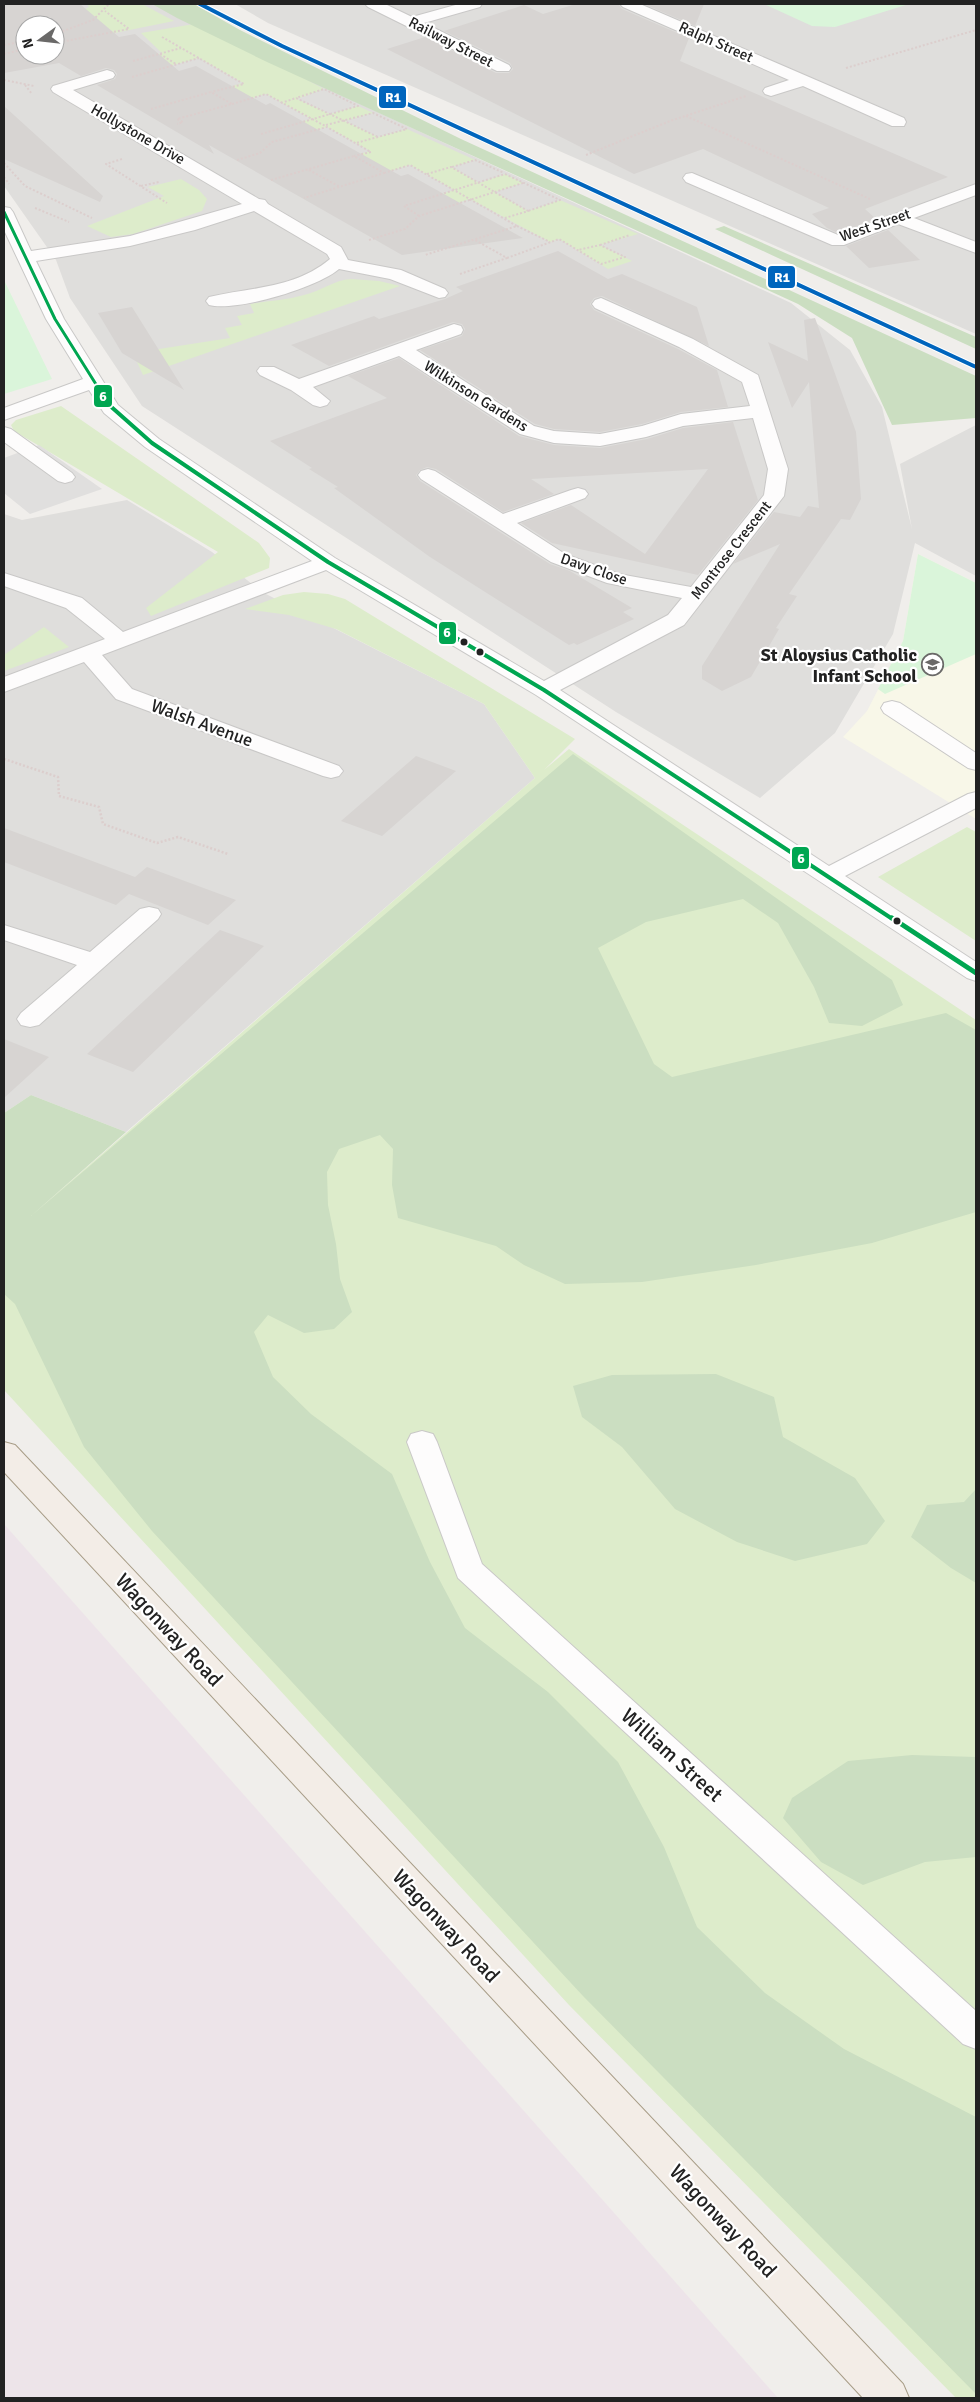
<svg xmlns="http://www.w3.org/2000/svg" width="980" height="2402" font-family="Signika,sans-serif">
	<rect width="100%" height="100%" fill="#f0eeeb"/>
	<path fill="#dfdedc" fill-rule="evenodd" d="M4 4H177L343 96 791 303 850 350 882 407 912 529 900 464 976 425V576L915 543 893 634 835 733 760 798 616 712 142 406 70 298 56 260 4 186ZM25 25H55V55H25Z
		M235 4H976V334L268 23Z
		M127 500 212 552 262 592 484 704 535 778 126 1132 31 1095 4 1113V514L22 520Z"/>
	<path fill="#ede4e9" d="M4 1524 778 2398H4Z"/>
	<path fill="#f8f7e8" d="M918 554 976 583V819L843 737 867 711 903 641Z"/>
	<path fill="#ddeccb" d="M87 4H142L174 21 55 45 54 25 89 7Z
		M200 23 324 89 297 99 330 114 358 106 373 113 345 121 378 137 407 129 475 160 452 167 479 183 505 174 523 183 495 192 528 211 560 200 638 234 600 245 632 261 608 269 559 239 550 242 470 199 431 212 415 203 454 190 410 165 339 187 309 169 370 151 327 127 287 138 273 130 311 119 266 94 183 118 211 92 243 83 199 58 140 74 124 63 162 53 141 33Z
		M181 179 199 190 207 199 202 211 133 234 111 237 87 226 164 196 148 187Z
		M351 279 379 281 400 286 143 375 133 353 230 338 225 328 242 325 237 316 254 313 250 304C267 301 287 300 304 295 321 291 334 280 351 279Z
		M61 406 259 543 270 558 269 568 151 616 146 608 218 552 14 431 11 425 16 420Z
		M304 592 328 594 345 599 575 739 544 770 569 749 976 1020V2398H956L569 2005 4 1390V1239L535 778 484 704 336 629 289 615 245 609 283 595Z
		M44 627 69 647 4 671V655Z
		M967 827 976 832V941L878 877Z"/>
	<path fill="#cbdec1" d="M152 4H194L240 30 461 139 976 376V418L892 425 852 338 798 304 267 62 177 18Z
		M724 226 976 337V349L715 229Z
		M573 754 892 980 903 1005 862 1026 829 1023 814 987 778 923 743 899 646 922 598 948 654 1064 672 1077 946 1013 976 1030V1212L872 1243 756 1265 642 1282 565 1284 524 1265 496 1246 398 1218 392 1185 393 1149 380 1135 339 1149 327 1172 328 1205 336 1244 340 1279 352 1312 334 1329 304 1333 268 1315 254 1332 273 1377 311 1414 392 1474 430 1562 465 1628 548 1692 618 1762 664 1847 697 1927 765 1993 844 2049 976 2117V2394L583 1996 152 1531 84 1447 15 1304 4 1294V1113L31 1095 126 1132 31 1216Z
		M716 1374 774 1397 783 1437 855 1478 885 1521 867 1544 795 1561 737 1542 675 1509 622 1447 582 1417 573 1386 612 1375Z
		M976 1489V1583L951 1568 911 1537 927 1505 964 1502Z
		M912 1755 976 1757V1857L925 1862 863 1885 821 1862 783 1818 792 1798 848 1761Z"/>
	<path fill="#daf5da" d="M764 4H909L835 27 812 26Z
		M4 280 52 379 4 394Z
		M918 554 976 583V654L885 694 878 689 903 641Z"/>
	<path fill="#e0dfde" d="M39 445 102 489 30 514 4 493V458Z"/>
	<path fill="#d7d4d2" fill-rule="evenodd" d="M4 4H80L119 37 135 34 179 71 196 66 266 105 270 103 401 176 408 174 523 238 402 255 209 145 214 154 97 85 115 79 117 74 114 70 106 68 81 76 59 63 4 73ZM25 25H55V55H25Z
		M576 4H618L622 9 689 38 680 61 948 177 865 209 876 219 838 233 827 228 812 214 829 208 703 149 634 174 387 49 425 37 496 73H509L513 69 510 63 444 31 524 5 543 14Z
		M644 4H704L695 26Z
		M4 106 103 196 100 202 4 159Z
		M888 230 920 260 869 268 846 246Z
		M558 251 608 279 622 274 697 307 709 346 602 296 594 298 590 304 594 310 678 349 717 370 728 407 681 412 642 424 600 432 554 429 535 424 420 350 462 336 465 329 462 324 453 322 329 366 291 345 374 316 379 319 445 299 463 291 456 287Z
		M132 307 184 390 122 353 98 313Z
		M815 318 856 432 861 499 850 520 841 519 789 594 797 596 776 628 779 629 751 677 722 691 702 679V666L780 544 733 564 774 512 800 517 808 506 819 508 809 382 792 408 768 342 808 361 804 320Z
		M399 358 519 436 554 445 600 448 647 439 683 428 733 422 758 500 698 575 552 543 521 523 571 505 645 554 708 469 531 479 554 494 503 512 436 469 427 467 420 470 416 475 420 481 550 564 570 571 632 608 623 612 634 619 577 645 574 643 569 645 430 557 334 488 338 487 309 469 312 468 270 441 387 398 348 376Z
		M416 756 456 771 382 836 341 821Z
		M4 828 135 877 147 867 236 900 208 925 129 894 116 905 4 862Z
		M220 930 264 946 133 1072 87 1054Z
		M4 1039 49 1057 4 1098Z"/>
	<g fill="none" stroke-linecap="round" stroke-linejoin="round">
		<defs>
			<path id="minor" d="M365 4H385L412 17 459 4H482L480 7 424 23 509 65 511 68 509 71H497L368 7Z
				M620 4H640L904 118 906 122 904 126H892L803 86 771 96 765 94 763 91 765 88 789 80 623 7Z
				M107 70 113 72 115 75 113 78 73 90 259 199 265 200 268 204 341 247 348 260 401 270 445 289 448 293 445 297 439 298 390 279 339 269C317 288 236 312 209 305L206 301 209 297C251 287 294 289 330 259L327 254 254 211 195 230 130 246 36 261 64 319 118 405 159 439 335 558 544 681 668 615 682 598 607 583 551 562 421 479 418 475 421 471 428 469 435 471 503 514 571 490 578 488 585 490 588 494 585 498 517 523 565 554 619 574 691 587 764 495 768 469 753 418 683 426 646 437 600 446 554 443 520 434 399 356 313 387 330 401 327 405 320 407 313 405 291 390 260 375 257 371 260 367H274L299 379 454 324 461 326 463 330 461 334 416 350 534 426 554 431 600 434 642 426 681 414 750 406 742 382 679 347 595 308 592 304 595 300 601 298 693 339 758 375 788 469 784 496 684 625 560 690 829 866 968 794 976 792V808L845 876 976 962V981L967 978 536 695 326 570 102 655 132 689 339 766 343 771 339 776 331 778 323 776 116 699 84 662 4 692V677L105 639 66 608 4 586V573L82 598 123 632 312 561 145 447 104 413 89 390 4 420V408L83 379 46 319 4 230V207L10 208 13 212 31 251 130 236 242 204 53 92 51 89 53 86Z
				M692 173 838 235 976 184V195L914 218 976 242V253L898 224 844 245H832L686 182 683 178 686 174Z
				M4 427 11 429 72 473 75 477 72 481 65 483 58 481 4 442Z
				M892 701 900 703 976 753V770L968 768 884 713 881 708 884 703Z
				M149 907 158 909 161 914 158 919 39 1025 30 1027 21 1025 17 1019 21 1013 77 965 4 940V925L90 952 140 909Z
				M422 1431 433 1434 437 1442 482 1564 976 2011V2049L963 2044 458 1578 407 1442 411 1434Z"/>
			<path id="major" d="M4 1442 15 1445 903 2384 909 2398H863L4 1472Z"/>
		</defs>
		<use href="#minor" stroke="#c9c8c7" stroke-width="2"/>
		<use href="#major" stroke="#a79c86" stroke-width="2"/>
		<path stroke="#dccecd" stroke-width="2" stroke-dasharray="2 2" stroke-linecap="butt" d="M55 34 93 20 109 4
			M162 37 244 84 211 92
			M55 43 129 29 105 11
			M4 45 25 41
			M4 54 25 49
			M160 54 176 64
			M133 61 181 48
			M846 68 976 30
			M132 77 199 58
			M4 80 34 86
			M25 85 32 94
			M281 103 296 98 378 137
			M232 104 266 94 327 127
			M151 109 211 92 232 104 177 119 183 122 177 124
			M686 116 870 199
			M326 125 373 113 407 129 356 143
			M261 134 358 106 324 89 296 98
			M586 155 670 121 746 96
			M122 159 106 164 167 203
			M237 160 260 153 272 142 327 127 371 152 354 156
			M4 163 25 186 92 218
			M452 167 475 160 504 173
			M309 170 340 187
			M384 173 410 165 517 226 425 255
			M427 174 451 167 528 211 505 218
			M4 177 9 184
			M271 180 354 156 384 173 304 198
			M141 186 159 182
			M35 208 69 222
			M419 216 404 206 505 174 560 200 528 211
			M517 226 550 242
			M369 240 405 229 419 216 523 183
			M600 245 630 235
			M507 258 559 239 601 264 625 257 600 245 578 250
			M460 274 507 258 475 240"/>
		<path stroke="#dccecd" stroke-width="2.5" stroke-dasharray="2 2" stroke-linecap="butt" d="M4 759 58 777 59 796 99 807 103 824 157 843 178 837 228 854"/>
		<use href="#minor" fill="#fdfcfc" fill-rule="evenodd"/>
		<use href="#major" fill="#f3ede7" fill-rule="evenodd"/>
		<defs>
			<path id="bus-1-far2" d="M4 212 55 319 109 405"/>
			<path id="bus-1-far1" d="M108 404 152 443 328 562 544 690 894 920"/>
			<path id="bus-1" d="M892 918 976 973"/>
		</defs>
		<use href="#bus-1-far2" stroke="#fff" stroke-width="5.5"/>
		<use href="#bus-1-far1" stroke="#fff" stroke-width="7"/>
		<use href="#bus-1" stroke="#fff" stroke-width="9"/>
		<use href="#bus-1-far2" stroke="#00a651" stroke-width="3"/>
		<use href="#bus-1-far1" stroke="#00a651" stroke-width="4"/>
		<use href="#bus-1" stroke="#00a651" stroke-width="5"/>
		<defs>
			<path id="rail-1" d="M200 4 282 46 976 367"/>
		</defs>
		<use href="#rail-1" stroke="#fff" stroke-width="6"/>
		<use href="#rail-1" stroke="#0065bd" stroke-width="4"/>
	</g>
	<defs>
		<symbol id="school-ring" viewBox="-11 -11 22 22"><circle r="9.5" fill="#fff" stroke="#6a6968" stroke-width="1.5"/><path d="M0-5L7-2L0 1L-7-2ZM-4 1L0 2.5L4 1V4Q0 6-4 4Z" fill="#6a6968"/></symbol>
	</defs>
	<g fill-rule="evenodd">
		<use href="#school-ring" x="920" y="652" width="25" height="25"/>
	</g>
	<g fill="#222" stroke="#fff" stroke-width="2">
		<circle cx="464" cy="642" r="4.5"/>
		<circle cx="480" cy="652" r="4.5"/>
		<circle cx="897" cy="921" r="4.5"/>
	</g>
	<g text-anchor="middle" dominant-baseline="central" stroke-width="4.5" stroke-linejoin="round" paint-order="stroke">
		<g font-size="15" fill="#222" stroke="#fff">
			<text transform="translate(451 42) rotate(27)">Railway Street</text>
			<text transform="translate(716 42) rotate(24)">Ralph Street</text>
			<text transform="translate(138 134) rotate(30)">Hollystone Drive</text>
			<text transform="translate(875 225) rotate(-19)">West Street</text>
			<text transform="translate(476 396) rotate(32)">Wilkinson Gardens</text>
			<text transform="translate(731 550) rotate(-52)">Montrose Crescent</text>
			<text transform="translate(594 569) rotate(19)">Davy Close</text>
		</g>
		<g font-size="18" font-weight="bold" fill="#222" stroke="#fff" text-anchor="end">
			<text x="917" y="655">St Aloysius Catholic<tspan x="917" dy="21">Infant School</tspan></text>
		</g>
		<g font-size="18" fill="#222" stroke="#fff">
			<text transform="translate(202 723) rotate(20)">Walsh Avenue</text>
		</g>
		<g font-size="21" fill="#222" stroke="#fff">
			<text transform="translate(169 1630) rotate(47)">Wagonway Road</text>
			<text transform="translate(672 1755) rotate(42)">William Street</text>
			<text transform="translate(446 1926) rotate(47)">Wagonway Road</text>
			<text transform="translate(723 2221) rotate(47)">Wagonway Road</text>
		</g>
	</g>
	<g stroke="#fff" stroke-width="2">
		<rect x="378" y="85" width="29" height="24" rx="5" fill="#0065bd"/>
		<rect x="767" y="265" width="29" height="24" rx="5" fill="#0065bd"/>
		<rect x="93" y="384" width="20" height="24" rx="5" fill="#00a651"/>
		<rect x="438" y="621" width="19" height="24" rx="5" fill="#00a651"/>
		<rect x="791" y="846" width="19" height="24" rx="5" fill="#00a651"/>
	</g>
	<g font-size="14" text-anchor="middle" font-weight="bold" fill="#fff">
		<text x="393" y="102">R1</text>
		<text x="782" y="282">R1</text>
		<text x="103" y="401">6</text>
		<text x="447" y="637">6</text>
		<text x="801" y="863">6</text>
	</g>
	<rect width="980" height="2402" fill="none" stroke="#222222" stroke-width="10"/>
	<g transform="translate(40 40) rotate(255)"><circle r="24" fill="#ffffff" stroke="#a7a7a7"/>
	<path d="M0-4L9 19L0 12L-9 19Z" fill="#6a6968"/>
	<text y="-8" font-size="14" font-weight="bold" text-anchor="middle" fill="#222222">N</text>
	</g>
</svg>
